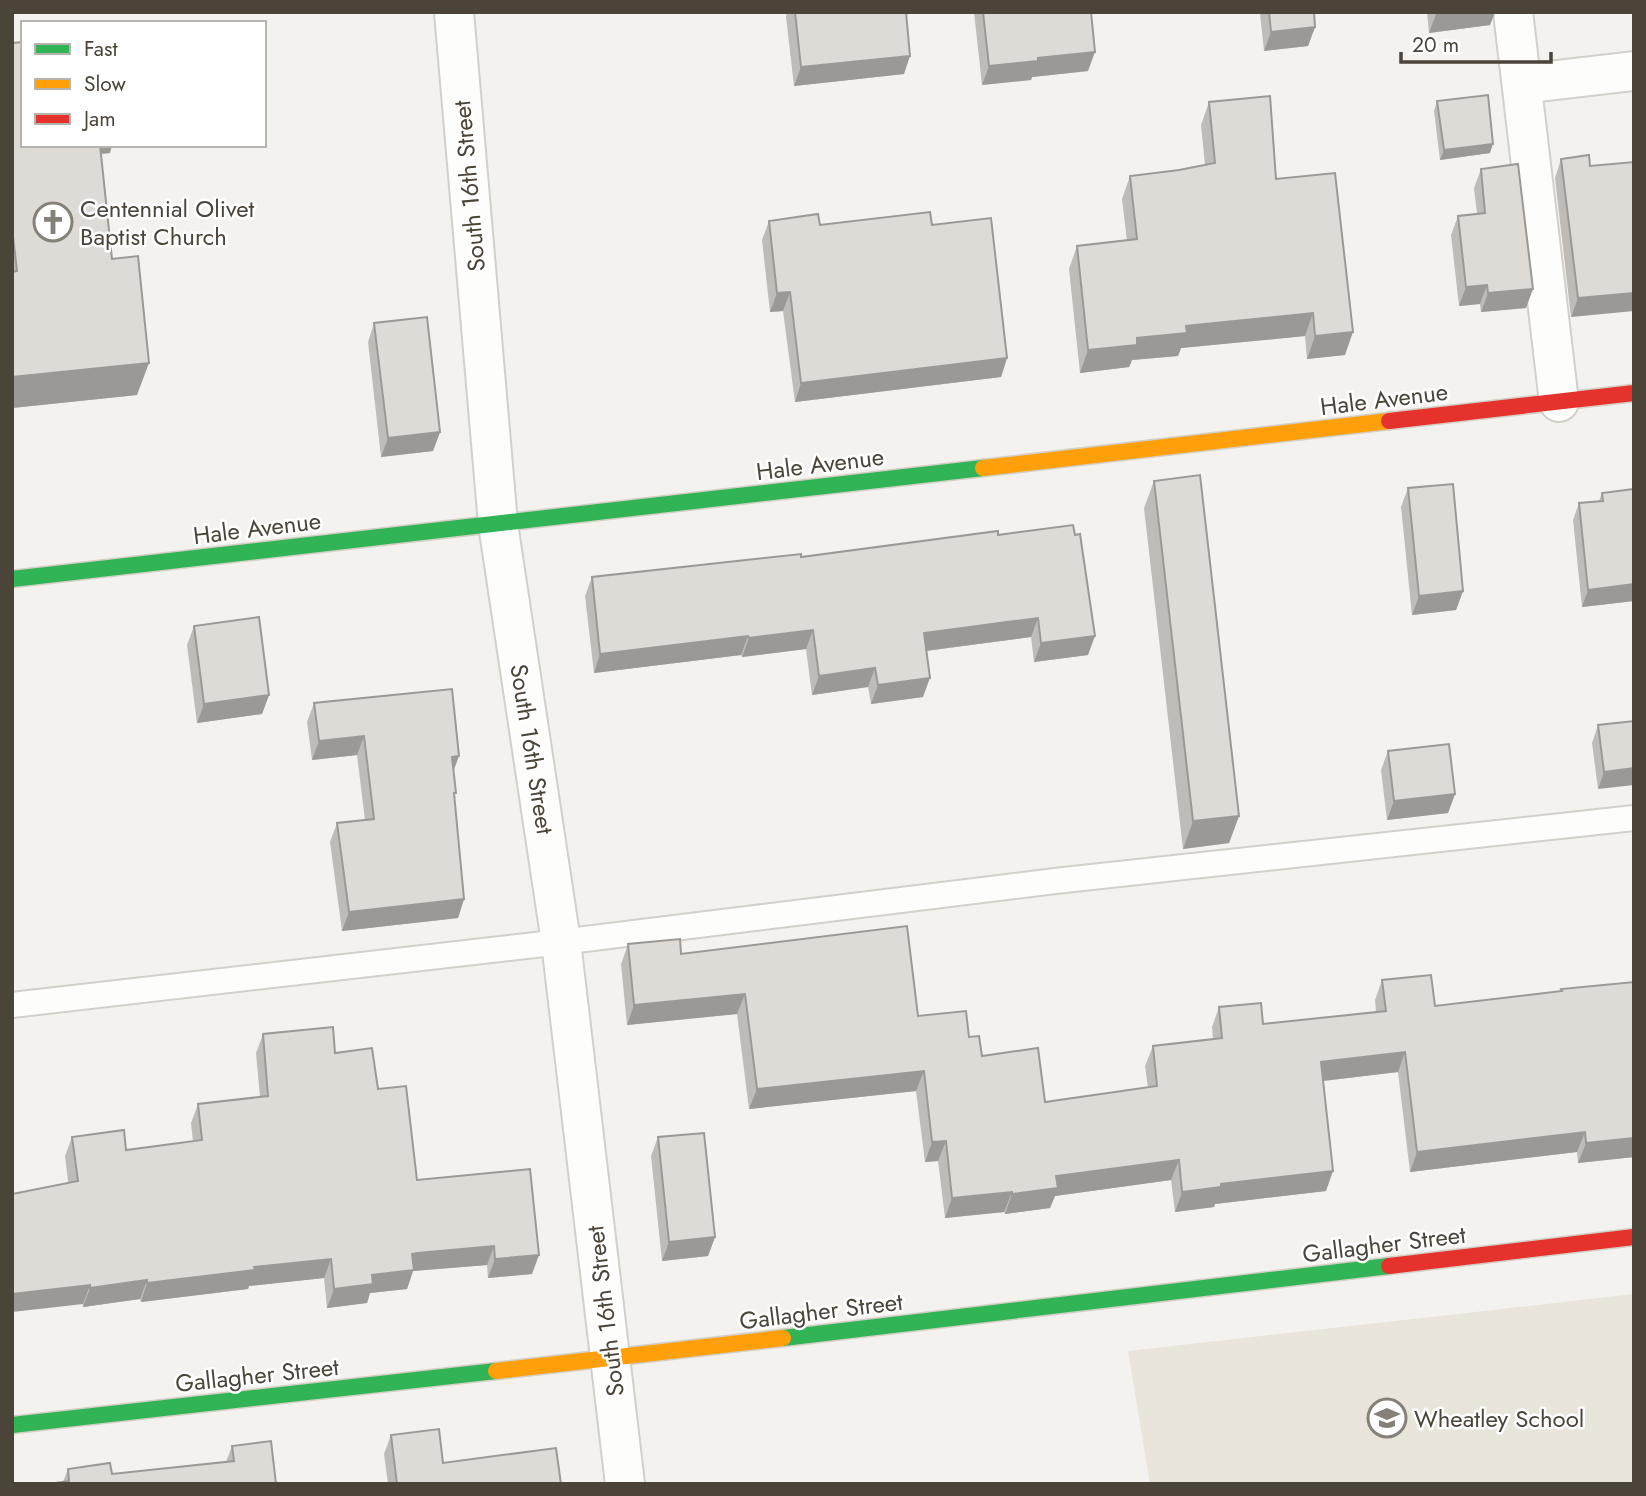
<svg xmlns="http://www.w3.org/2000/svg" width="1646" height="1496" font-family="Jost,sans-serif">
	<rect width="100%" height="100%" fill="#f4f2ee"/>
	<path fill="#eae5da" d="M1634 1294V1484H1150L1128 1351Z"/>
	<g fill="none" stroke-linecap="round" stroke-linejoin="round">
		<defs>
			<path id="lane" d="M12 1005 561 942 1055 881 1634 818"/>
			<path id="street" d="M454 12 498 524 561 942 625 1484
				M1513 12 1559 402
				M1522 84 1634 71"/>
			<path id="fast" d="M12 579 983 468
				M783 1338 1389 1266
				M12 1425 496 1371"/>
			<path id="slow" d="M983 468 1389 421
				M496 1371 783 1338"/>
			<path id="jam" d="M1389 421 1634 393
				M1389 1266 1634 1237"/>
		</defs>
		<use href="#lane" stroke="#d2d0cb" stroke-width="28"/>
		<use href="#street" stroke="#d2d0cb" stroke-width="42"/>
		<use href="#fast" stroke="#d3cfc5" stroke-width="19"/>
		<use href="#slow" stroke="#d3cfc5" stroke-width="19"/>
		<use href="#jam" stroke="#d3cfc5" stroke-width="19"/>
		<use href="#lane" stroke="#fdfdfc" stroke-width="24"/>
		<use href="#street" stroke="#fdfdfc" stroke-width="38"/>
		<use href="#fast" stroke="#30b455" stroke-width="16"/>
		<use href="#slow" stroke="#ff9f0a" stroke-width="16"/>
		<use href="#jam" stroke="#e5322d" stroke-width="16"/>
	</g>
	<path fill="#bfbcb8" d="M787 12H906L904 74 794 86 786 17Z
		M974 12H1092H1091L1088 71 1032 77 1031 80 982 85Z
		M1255 12H1314L1315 27 1308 46 1264 51 1260 13H1255Z
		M1427 12H1495L1490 25 1429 33Z
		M12 43 110 153 101 154 112 259 137 395 12 408Z
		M1437 101 1490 153 1440 160 1434 111Z
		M1209 102 1276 179 1345 355 1307 359 1305 336 1181 348 1178 356 1132 360 1129 367 1080 373 1069 269 1077 246 1127 241 1122 199 1130 176 1179 170 1205 165 1201 125Z
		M1561 159 1590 166 1634 162 1571 317 1555 178Z
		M1481 169 1526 308 1481 312 1480 304 1459 306 1451 235 1458 216 1477 214 1474 188Z
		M769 221 820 225H932L1007 358 1001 377 795 402 783 311 770 312 762 240Z
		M374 323 440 432 433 451 381 457 368 342Z
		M1154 481 1239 816 1229 843 1183 849 1144 508Z
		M1408 488 1463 591 1456 610 1412 615 1401 507Z
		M1634 489V601L1582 607 1573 520 1579 503 1599 501 1602 493Z
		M998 535 1088 655 1034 662 1031 637 926 651 923 697 871 704 868 687 812 695 806 649 742 657 741 655 594 673 585 596 592 577 801 557Z
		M194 626 269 695 262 714 197 723 187 645Z
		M314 703 454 771V797L464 899 458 918 342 931 330 842 337 823 365 820 357 755 312 760 307 722Z
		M1634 721 1598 789 1592 743 1598 725Z
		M1388 751 1455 794 1448 813 1387 820 1381 770Z
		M628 944 681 954 918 1016 969 1037 982 1056 1045 1102 1148 1088 1145 1066 1153 1046 1213 1039 1212 1027 1219 1007 1263 1024 1376 1012 1375 1000 1382 980 1435 1006 1561 991V989L1634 1157 1578 1163 1577 1152 1410 1172 1398 1072 1323 1081 1326 1191 1215 1204 1214 1207 1175 1212 1171 1180 1055 1196 1050 1208 1005 1214 1004 1212 945 1218 938 1161 925 1162 916 1091 749 1109 737 1014 627 1025 621 964Z
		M263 1034 335 1053 378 1089 417 1180 532 1274 488 1278 487 1265 413 1271 407 1289 370 1293 367 1303 327 1308 324 1278 249 1286 248 1289 141 1302 140 1299 83 1307 65 1156 72 1137 126 1150 193 1142 191 1123 198 1104 260 1097 256 1053Z
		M658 1137 715 1237 708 1256 662 1261 651 1156Z
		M391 1435 443 1463 561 1484H388L384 1454Z
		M232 1446 276 1484 63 1482 68 1469 112 1474 226 1462Z"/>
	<path fill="#9b9996" d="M1449 12H1495L1490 25 1429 33 1436 14Z
		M1315 27 1308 46 1264 51 1271 32Z
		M1095 52 1088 71 1032 77 1031 80 982 85 989 66 1038 58Z
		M910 56 904 74 794 86 801 67Z
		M1493 144 1490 153 1440 160 1444 150Z
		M90 145H112L110 153 86 155Z
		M1487 285 1480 304 1459 306 1466 287Z
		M1533 289 1526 308 1481 312 1488 293Z
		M790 292 783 311 770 312 777 293Z
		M1634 293V311L1571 317 1578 298Z
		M1313 313 1305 336 1181 348 1178 356 1132 360 1129 367 1080 373 1088 350 1186 326Z
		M1353 332 1345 355 1307 359 1315 336Z
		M1007 358 1001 377 795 402 801 383Z
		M149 363 137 395 12 408V377Z
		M440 432 433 451 381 457 388 438Z
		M1634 584V601L1582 607 1588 590Z
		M1463 591 1456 610 1412 615 1419 596Z
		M1038 618 1031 637 917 652 924 633Z
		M813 630 806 649 742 657 749 638Z
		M748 636 741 655 594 673 600 654Z
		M1095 636 1088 655 1034 662 1041 643Z
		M875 668 868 687 812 695 819 676Z
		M930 678 923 697 871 704 878 685Z
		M269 695 262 714 197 723 204 704Z
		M364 736 357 755 312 760 319 741Z
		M459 756 452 775V757Z
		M1634 768V785L1598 789 1604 772Z
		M1455 794 1448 813 1387 820 1394 801Z
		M1239 816 1229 843 1183 849 1193 821Z
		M464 899 458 918 342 931 349 912Z
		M745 994 737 1014 627 1025 634 1005Z
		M1405 1052 1398 1072 1314 1082 1321 1062Z
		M924 1071 916 1091 749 1109 757 1089Z
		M1585 1132 1577 1152 1410 1172 1417 1152Z
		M1634 1138V1157L1578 1163 1586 1143Z
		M946 1141 938 1161 925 1162 932 1142Z
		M1179 1160 1171 1180 1055 1196 1050 1208 1005 1214 1012 1194 1056 1176Z
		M1333 1171 1326 1191 1215 1204 1214 1207 1175 1212 1182 1192 1221 1184Z
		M1012 1192 1004 1212 945 1218 952 1198Z
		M715 1237 708 1256 662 1261 669 1242Z
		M494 1246 487 1265 413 1271 407 1289 370 1293 367 1303 327 1308 334 1289 372 1275 412 1254 417 1253Z
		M539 1255 532 1274 488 1278 495 1259Z
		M331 1259 324 1278 249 1286 248 1289 141 1302 147 1283 254 1267Z
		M147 1280 140 1299 83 1307 90 1288Z
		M90 1285 83 1304 12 1312V1294Z"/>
	<path fill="#dedbd6" stroke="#9b9996" stroke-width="2" d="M795 12H906L910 56 801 67Z
		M983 12H1091L1095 52 1038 58V61L989 66Z
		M1269 12H1314L1315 27 1271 32Z
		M23 42V145H100L112 259 138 256 149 363 12 377V272L17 271 12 228V43Z
		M1488 95 1493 144 1444 150 1437 101Z
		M1270 96 1276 179 1335 173 1353 332 1315 336 1313 313 1186 326 1187 333 1137 338V345L1088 350 1077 246 1137 239 1130 176 1179 170 1215 163 1209 102Z
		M1589 155 1590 166 1634 162V293L1578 298 1561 159Z
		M1518 164 1533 289 1488 293 1487 285 1466 287 1458 216 1485 213 1481 169Z
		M930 212 932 225 991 218 1007 358 801 383 790 292 777 293 769 221 818 214 820 225Z
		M427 317 440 432 388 438 374 323Z
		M1200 475 1239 816 1193 821 1154 481Z
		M1453 484 1463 591 1419 596 1408 488Z
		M1634 489V584L1588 590 1579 503 1603 501 1602 493Z
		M1073 525 1075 535 1080 534 1095 636 1041 643 1038 618 924 633 930 678 878 685 875 668 819 676 813 630 749 638 748 636 600 654 592 577 801 554V557L998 531V535Z
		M259 617 269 695 204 704 194 626Z
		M452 689 459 756 452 757 456 793H454L464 899 349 912 337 823 374 819 364 736 319 741 314 703Z
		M1634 721V768L1604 772 1598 725Z
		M1449 744 1455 794 1394 801 1388 751Z
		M907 926 918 1016 966 1011 969 1037 979 1036 982 1056 1038 1048 1045 1102 1157 1086 1153 1046 1222 1038 1219 1007 1261 1003 1263 1024 1386 1011 1382 980 1431 975 1435 1006 1562 991 1561 989 1634 982V1138L1586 1143 1585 1132 1417 1152 1405 1052 1321 1062 1333 1171 1221 1184V1187L1182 1192 1179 1160 1056 1176 1058 1188 1012 1194V1192L952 1198 946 1141 932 1142 924 1071 757 1089 745 994 634 1005 628 944 680 939 681 954Z
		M333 1027 335 1053 372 1048 378 1089 406 1086 417 1180 530 1169 539 1255 495 1259 494 1246 417 1253 412 1254 414 1270 372 1275 373 1284 334 1289 331 1259 254 1267 255 1270 147 1283V1280L90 1288V1285L12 1294V1194L78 1181 72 1137 124 1130 126 1150 202 1140 198 1104 268 1096 263 1034Z
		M704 1133 715 1237 669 1242 658 1137Z
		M439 1429 443 1463 556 1448 561 1484H397L391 1435Z
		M271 1441 276 1484H48L69 1481 68 1469 110 1463 112 1474 234 1461 232 1446Z"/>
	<defs>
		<symbol id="church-ring" viewBox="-11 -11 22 22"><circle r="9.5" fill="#fff" stroke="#868178" stroke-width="1.5"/><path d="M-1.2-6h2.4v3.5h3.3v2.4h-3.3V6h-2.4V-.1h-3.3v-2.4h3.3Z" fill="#868178"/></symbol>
		<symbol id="school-ring" viewBox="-11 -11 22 22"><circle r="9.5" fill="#fff" stroke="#868178" stroke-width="1.5"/><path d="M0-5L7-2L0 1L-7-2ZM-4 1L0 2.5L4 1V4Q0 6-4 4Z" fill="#868178"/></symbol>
	</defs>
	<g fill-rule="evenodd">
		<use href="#church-ring" x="31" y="200" width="44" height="44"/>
		<use href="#school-ring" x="1365" y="1396" width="44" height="44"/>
	</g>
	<g text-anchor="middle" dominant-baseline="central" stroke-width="5" stroke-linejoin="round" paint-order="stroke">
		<g font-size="24" fill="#4b4439" stroke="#fff">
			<text transform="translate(469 186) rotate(-95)">South 16th Street</text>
			<text transform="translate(1384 399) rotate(-7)">Hale Avenue</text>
			<text transform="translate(820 464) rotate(-7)">Hale Avenue</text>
			<text transform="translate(257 528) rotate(-7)">Hale Avenue</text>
			<text transform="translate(532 749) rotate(81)">South 16th Street</text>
			<text transform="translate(1384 1244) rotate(-7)">Gallagher Street</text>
			<text transform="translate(605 1311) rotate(-97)">South 16th Street</text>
			<text transform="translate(821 1311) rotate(-7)">Gallagher Street</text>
			<text transform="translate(257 1375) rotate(-6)">Gallagher Street</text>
		</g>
		<g font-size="24" fill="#4b4439" stroke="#fff" text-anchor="start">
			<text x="80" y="208">Centennial Olivet<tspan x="80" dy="28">Baptist Church</tspan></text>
			<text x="1414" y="1418">Wheatley School</text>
		</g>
	</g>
	<rect width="1646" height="1496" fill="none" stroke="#4b4439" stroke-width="28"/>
	<rect x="21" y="21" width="245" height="126" fill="#ffffff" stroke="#b7b4b0" stroke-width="2"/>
	<rect x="35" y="44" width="35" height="10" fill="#30b455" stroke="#b7b4b0" stroke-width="2"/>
	<text x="84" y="56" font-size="21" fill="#4b4439">Fast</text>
	<rect x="35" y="79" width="35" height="10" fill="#ff9f0a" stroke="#b7b4b0" stroke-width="2"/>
	<text x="84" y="91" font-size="21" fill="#4b4439">Slow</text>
	<rect x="35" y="114" width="35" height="10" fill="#e5322d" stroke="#b7b4b0" stroke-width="2"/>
	<text x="84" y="126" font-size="21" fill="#4b4439">Jam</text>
	<path d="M1401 52v10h150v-10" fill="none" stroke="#4b4439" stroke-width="3.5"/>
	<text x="1412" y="52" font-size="21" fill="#4b4439" stroke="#ffffff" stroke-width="5" paint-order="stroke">20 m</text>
</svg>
